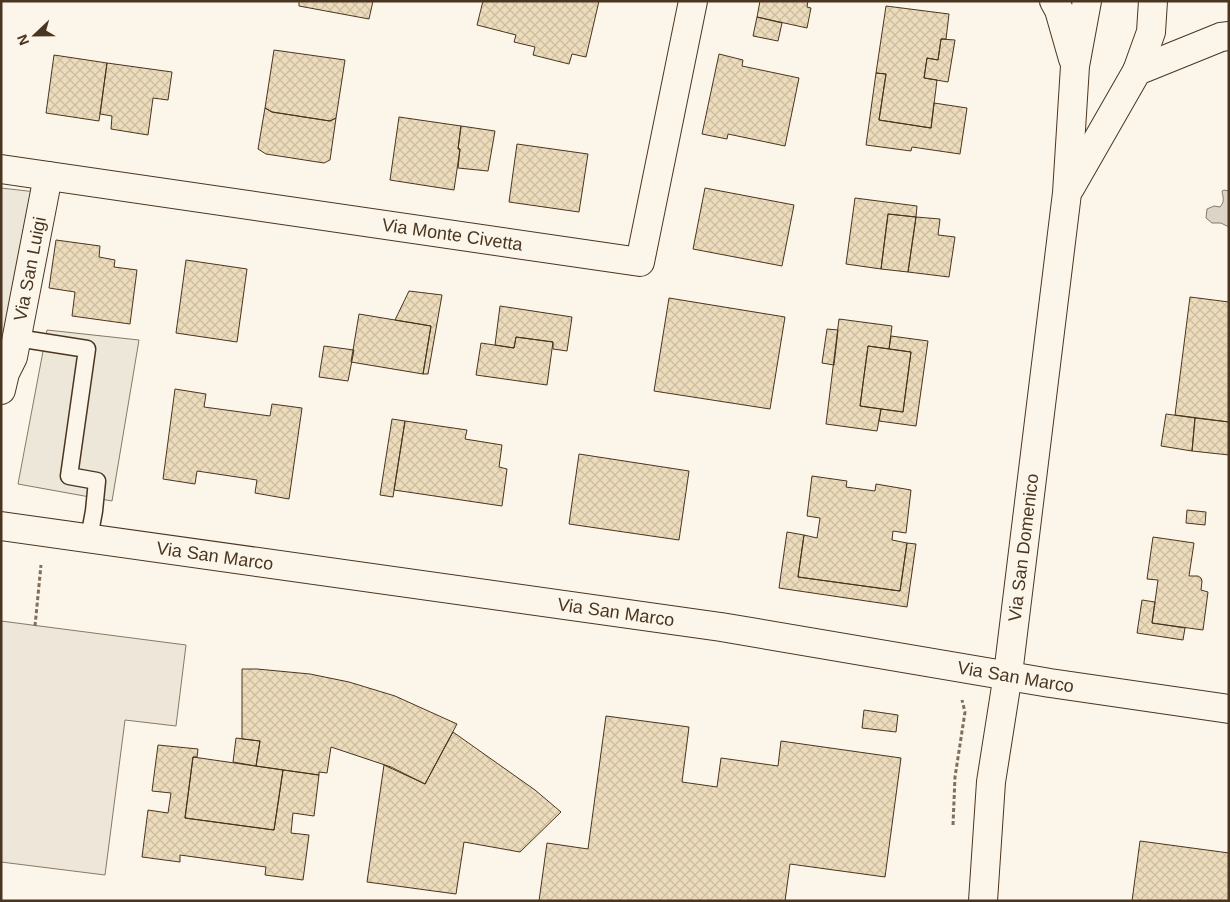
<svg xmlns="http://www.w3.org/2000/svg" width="1230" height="902" font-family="Arial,sans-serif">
	<defs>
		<pattern id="building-cross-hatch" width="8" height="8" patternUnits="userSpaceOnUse" patternTransform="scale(1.25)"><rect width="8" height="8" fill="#ecdcbc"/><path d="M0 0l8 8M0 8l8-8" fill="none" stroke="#ccbda1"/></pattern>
	</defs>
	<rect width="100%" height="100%" fill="#fbf6e9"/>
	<path fill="#ede6d9" stroke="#887966" d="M1 621 186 645 176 726 125 720 105 875 1 862Z"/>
	<path fill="#ede7d9" stroke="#887966" d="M1 188 45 193 1 355Z
		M47 330 139 340 112 501 18 484Z"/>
	<path fill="#dcd4c6" stroke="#887966" d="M1224 190 1229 191V227L1221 223H1212L1206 218 1207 209 1214 206 1220 207C1225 201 1223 198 1222 191Z"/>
	<path fill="url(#building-cross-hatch)" stroke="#4a3520" d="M299 1H373L369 19 299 6Z
		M483 1H599L586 57 572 54 569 64 533 55 535 47 514 42 516 35 477 25Z
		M760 1H808L807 7 811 8 807 28 757 17Z
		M886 6 949 14 946 39H941L938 60 927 58 924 78 937 80 931 128 879 120 886 74 876 73Z
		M757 17 782 23 778 41 753 36Z
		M941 39 955 40 948 82 924 78 927 58 938 60Z
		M274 50 345 60 336 118 330 121 272 112 265 108Z
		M719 54 743 60 742 66 799 78 785 146 728 134 727 139 702 134Z
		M54 55 107 63 99 121 46 113Z
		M107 63 172 72 168 100 153 98 148 135 111 129 112 116 100 114Z
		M876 73 886 74 879 120 931 128 934 103 967 108 960 154 912 147 911 151 866 145Z
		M265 108 272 112 330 121 336 118 330 160 324 163 266 154 258 149Z
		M399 117 461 126 458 149H460L454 190 390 180Z
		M461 126 495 131 488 171 458 168 460 149H458Z
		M517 144 588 154 579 212 509 202Z
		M705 188 794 205 782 266 693 249Z
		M855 198 917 206 916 217 888 214 881 269 846 264Z
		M888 214 916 217 908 272 881 269Z
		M916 217 940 219 938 235 955 237 949 277 908 272Z
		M56 240 100 246 99 257 115 260 114 267 137 270 130 324 72 316 75 292 49 288Z
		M186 260 247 269 237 342 176 333Z
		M409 291 442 295 428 374H423L431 326 395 320Z
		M1190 297 1229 302V422L1175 415Z
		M669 298 785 317 770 409 654 391Z
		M500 306 572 317 567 351 553 349V342L516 337 514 348 495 345Z
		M359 314 431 326 423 374 351 362Z
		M839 319 892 326 889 349 868 346 860 406 881 409 877 431 826 424Z
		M827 329 838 330 834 365 822 363Z
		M891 336 928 341 916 426 879 421 881 409 903 412 911 352 889 349Z
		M516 337 553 342 547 385 476 375 481 343 514 348Z
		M324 346 354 350 348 381 319 377Z
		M868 346 911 352 903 412 860 406Z
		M175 389 206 394 204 407 270 416 272 404 302 408 289 499 255 493 257 480 197 471 195 484 163 479Z
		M1166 414 1195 418 1192 451 1161 446Z
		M1195 418 1229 422V455L1192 451Z
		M392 419 405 421 393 497 380 495Z
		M405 421 467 430 465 439 502 445 499 467 507 469 502 506 394 490Z
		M579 454 689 471 679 540 569 524Z
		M812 476 847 481 846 487 875 491 876 484 911 490 906 533 893 531 892 540 907 543 900 591 798 577 804 535 817 538 820 518 807 516Z
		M1187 510 1206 512 1205 525 1186 523Z
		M787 532 804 535 798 577 900 591 907 543 916 544 907 607 779 588Z
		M1153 537 1194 543 1189 576H1198L1201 578 1202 581 1201 590 1208 592 1203 630 1152 623 1158 580 1147 579Z
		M1142 600 1155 602 1152 623 1185 628 1183 640 1137 633Z
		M242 669H257L310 674 349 682 395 696 457 724 425 784 391 767 331 747 327 773 319 772V775L256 766 260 741 242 739Z
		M864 710 898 715 896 732 862 728Z
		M606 716 689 727 682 782 717 787 721 758 778 766 781 741 901 758 885 877 790 864 785 901H539L547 843 588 849Z
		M453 732 535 790 561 812 520 852 464 842 456 894 367 882 384 765 425 784Z
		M236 738 260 741 256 766 233 762Z
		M158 745 198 749 197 757H193L185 818 274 830 283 770 319 775 314 816 293 813 291 833 309 835 303 880 265 875 266 867 180 855V862L142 857 148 810 168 813 171 793 152 791Z
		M193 757 283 770 274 830 185 818Z
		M1140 841 1229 853V901H1132Z"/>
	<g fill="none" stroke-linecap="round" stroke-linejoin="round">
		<defs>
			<path id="service" d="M17 338 87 349 69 476 97 481 94 511 89 538"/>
			<g id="minor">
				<path d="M1054 1 1059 10 1073 59"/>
				<path d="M1137 71 1151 32 1153 1"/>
				<path id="s1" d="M1 169 640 262 693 1"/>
				<path d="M1070 188 1137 71 1221 37 1229 36"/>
				<path id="s2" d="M1 390 5 373 13 357 48 176"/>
				<path id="s3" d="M1 526 721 627 1050 683 1229 709"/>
				<path id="s4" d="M983 901 991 782 1008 674 1067 193 1075 66 1087 1"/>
			</g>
		</defs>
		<use href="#service" stroke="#4a3520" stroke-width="19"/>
		<use href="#minor" stroke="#4a3520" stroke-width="30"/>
		<path stroke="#7f6f5c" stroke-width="3" stroke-dasharray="4 2.5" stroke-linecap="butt" d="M35 626 41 565
			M953 825 955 777 965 712 962 700"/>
		<use href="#service" stroke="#fbf6e9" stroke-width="16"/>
		<use href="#minor" stroke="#fbf6e9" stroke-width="28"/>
	</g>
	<g text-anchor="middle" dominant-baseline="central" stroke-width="4" stroke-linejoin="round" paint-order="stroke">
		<g font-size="18" fill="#4a3520" stroke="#fbf6e9">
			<text stroke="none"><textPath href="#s1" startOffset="456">Via Monte Civetta</textPath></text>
			<text stroke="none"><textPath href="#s2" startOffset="125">Via San Luigi</textPath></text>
			<text stroke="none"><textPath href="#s4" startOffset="356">Via San Domenico</textPath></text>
			<text stroke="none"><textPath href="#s3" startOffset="216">Via San Marco</textPath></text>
			<text stroke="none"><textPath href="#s3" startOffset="621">Via San Marco</textPath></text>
			<text stroke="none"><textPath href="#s3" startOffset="1026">Via San Marco</textPath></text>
		</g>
	</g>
	<rect width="1230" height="902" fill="none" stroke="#4a3520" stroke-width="5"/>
	<g transform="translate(35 35) rotate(248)" stroke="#fbf6e9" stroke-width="4" paint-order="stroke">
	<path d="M0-4L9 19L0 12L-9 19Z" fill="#4a3520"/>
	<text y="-8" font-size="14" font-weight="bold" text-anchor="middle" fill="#4a3520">N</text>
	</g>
</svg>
